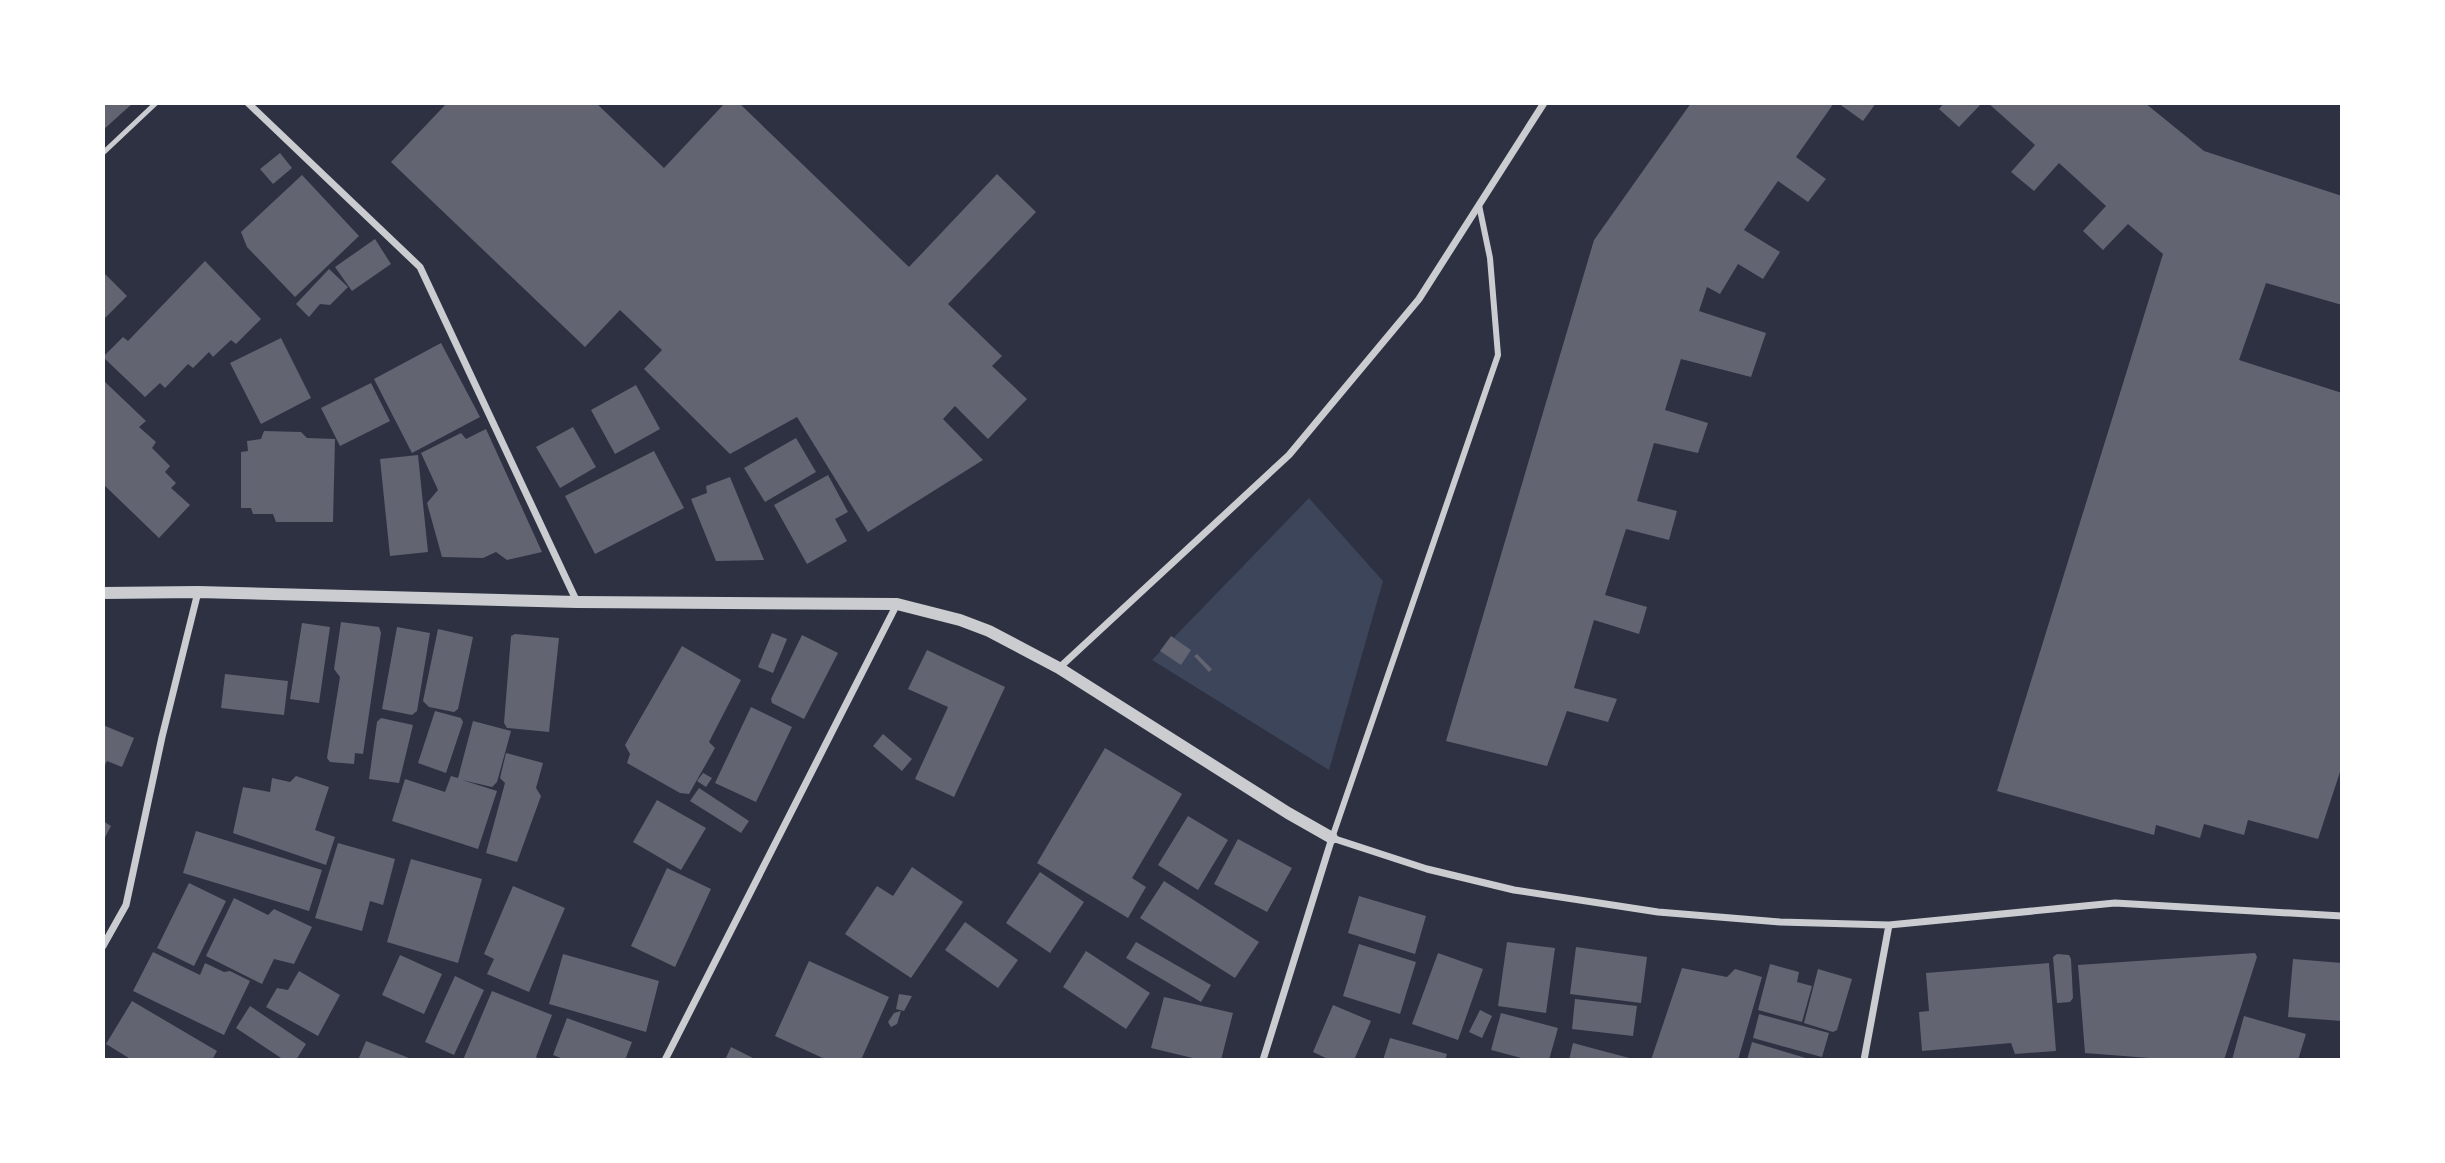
<svg xmlns="http://www.w3.org/2000/svg" width="2445" height="1163" font-family="'Fira Sans Condensed',sans-serif">
	<rect width="100%" height="100%" fill="#2d3142"/>
	<path fill="#3c4559" d="M1309 498 1383 581 1329 770 1152 660Z"/>
	<path fill="#626471" d="M103 103H133L103 130Z
		M447 103H596L664 168 725 103H739L909 267 997 174 1036 212 948 304 1002 356 992 366 1027 399 988 439 955 406 943 419 983 460 868 532 797 417 730 454 644 369 662 350 620 310 585 347 391 162Z
		M1691 103H1834L1796 157 1826 179 1808 202 1778 181 1744 230 1780 252 1763 279 1738 264 1720 294 1707 287 1699 311 1766 333 1751 377 1681 359 1665 410 1708 423 1698 453 1654 443 1637 501 1677 511 1669 540 1626 529 1605 595 1647 607 1639 634 1594 620 1574 688 1617 699 1608 722 1567 711 1547 766 1446 741 1594 240Z
		M1838 103H1876L1863 121Z
		M1944 103H1982L1959 127 1939 109Z
		M1988 103H2145L2204 151 2342 196V305L2266 283 2239 360 2342 393V766L2318 839 2248 820 2244 835 2204 824 2200 838 2156 825 2154 835 1997 791 2163 254 2128 224 2103 250 2083 231 2106 206 2059 163 2034 191 2011 172 2035 145Z
		M280 153 292 168 273 184 260 169Z
		M302 175 359 236 295 297 247 247 241 232Z
		M375 239 391 264 352 291 335 267Z
		M205 261 261 319 236 344 231 340 213 357 209 352 193 368 188 364 165 388 160 383 145 397 103 357 123 337 128 341Z
		M329 269 348 287 330 305 320 304 309 317 296 304Z
		M103 272 127 296 103 320Z
		M281 338 311 398 261 424 230 363Z
		M441 343 480 417 412 453 374 379Z
		M103 380 146 421 139 427 156 442 152 448 170 466 165 472 176 483 171 488 190 505 159 538 103 484Z
		M371 383 390 421 340 446 321 408Z
		M636 385 660 429 615 454 591 410Z
		M573 427 596 467 560 488 536 447Z
		M486 429 542 552 507 560 496 552 483 558 442 557 427 503 438 490 421 453 461 433 466 439Z
		M264 431 301 432 307 438 335 439 333 522H276L273 514H253L251 508H241V452L248 451 247 441 261 439Z
		M796 438 816 472 765 502 744 468Z
		M654 451 684 508 595 554 565 496Z
		M418 455 428 552 390 556 380 459Z
		M828 475 848 512 835 519 847 541 807 564 774 505Z
		M730 477 764 560 716 561 691 499 707 493 706 486Z
		M341 622 379 627 381 633 363 754 355 753 354 764 330 762 327 758 340 677 334 669Z
		M302 623 330 627 319 703 290 699Z
		M397 627 430 633 417 711 412 715 382 709Z
		M438 629 473 637 458 709 454 712 429 707 423 701Z
		M772 633 787 639 773 673 758 667Z
		M515 634 559 638 549 732 507 728 504 723 511 636Z
		M802 635 838 653 804 719 772 703 771 699Z
		M1171 636 1191 650 1181 665 1160 651Z
		M682 646 741 680 709 742 715 748 689 794 680 793 627 763 630 754 625 745Z
		M927 650 1005 687 954 797 915 779 948 707 908 689Z
		M1197 654 1212 669 1209 672 1194 656Z
		M225 674 288 681 284 715 221 708Z
		M751 707 792 727 756 802 715 783Z
		M435 711 461 718 463 722 446 773 418 763Z
		M381 718 413 725 399 783 369 779 377 722Z
		M473 721 511 731 497 782 492 787 462 780 497 791 478 849 392 821 405 779 445 792 451 776 458 778Z
		M103 725 134 738 122 767 107 761 103 769Z
		M883 734 912 759 902 771 873 746Z
		M1105 748 1182 794 1132 878 1146 887 1128 918 1037 863Z
		M506 753 543 763 536 788 541 796 517 862 486 853 505 783 500 778Z
		M703 773 712 778 706 787 697 781Z
		M296 776 329 787 315 830 335 837 326 865 233 833 243 787 270 792 272 778 290 782Z
		M699 788 749 821 741 833 690 801Z
		M657 800 706 828 681 870 633 842Z
		M1188 816 1228 840 1198 890 1158 865Z
		M103 821 111 826 103 841Z
		M196 831 322 870 309 911 183 873Z
		M1238 839 1292 868 1267 912 1214 884Z
		M338 843 395 859 383 905 370 901 362 931 315 918Z
		M411 859 482 879 458 963 387 942Z
		M912 867 963 902 911 978 845 934 877 886 893 896Z
		M667 868 711 889 675 967 631 946Z
		M1040 872 1084 902 1050 953 1006 923Z
		M1164 881 1259 942 1235 978 1140 918Z
		M189 883 226 901 194 966 157 948Z
		M513 886 565 908 529 992 487 974 494 959 484 954Z
		M1359 896 1426 916 1415 954 1348 933Z
		M234 898 268 915 274 909 312 927 294 964 274 959 262 984 206 956Z
		M965 922 1018 960 998 988 945 950Z
		M1136 942 1211 985 1201 1002 1126 958Z
		M1507 942 1555 948 1546 1013 1498 1006Z
		M1359 944 1416 962 1400 1014 1343 996Z
		M1576 947 1647 957 1641 1003 1570 994Z
		M1086 951 1150 993 1126 1029 1063 987Z
		M153 952 200 975 205 963 224 972 230 971 250 981 224 1035 133 991Z
		M1438 953 1483 969 1458 1040 1412 1024Z
		M2255 953 2257 957 2224 1060H2175L2085 1053 2078 965Z
		M563 954 659 981 646 1032 549 1004Z
		M2057 954 2069 955 2071 959 2073 998 2070 1002 2057 1003 2053 957Z
		M400 955 442 974 424 1014 382 995Z
		M2293 959 2342 963V1021L2288 1017Z
		M809 961 889 997 861 1060H827L775 1036Z
		M2049 963 2056 1051 2015 1054 2011 1043 1922 1051 1919 1012 1929 1011 1926 973Z
		M1770 964 1799 972 1797 982 1812 986 1802 1022 1758 1010Z
		M1682 968 1727 977 1735 969 1762 977 1738 1060H1651Z
		M1818 969 1852 979 1837 1030 1833 1032 1804 1023Z
		M299 971 340 995 318 1036 266 1007 277 988 288 990Z
		M455 976 484 990 454 1055 425 1042Z
		M492 991 552 1015 536 1057 541 1060H463Z
		M899 994 912 996 904 1011 896 1009Z
		M1164 997 1233 1013 1221 1060H1201L1151 1048Z
		M1575 999 1637 1006 1633 1036 1572 1029Z
		M132 1001 217 1051 212 1060H132L106 1044Z
		M1333 1005 1371 1021 1354 1060H1330L1313 1052Z
		M250 1006 306 1044 296 1060H284L236 1028Z
		M1480 1010 1492 1016 1482 1038 1469 1032Z
		M901 1011 897 1024 891 1027 888 1022 894 1013Z
		M1501 1013 1558 1028 1549 1060H1529L1491 1050Z
		M1759 1014 1829 1033 1822 1057 1753 1038Z
		M2244 1016 2306 1034 2298 1060H2232Z
		M567 1018 632 1042 625 1060H566L553 1055Z
		M1390 1038 1447 1054 1445 1060H1383Z
		M366 1041 414 1060H358Z
		M1752 1042 1809 1059V1060H1747Z
		M1573 1043 1633 1059V1060H1569Z
		M731 1047 757 1060H725Z"/>
	<g fill="none" stroke-linecap="round" stroke-linejoin="round">
		<path stroke="#caccd0" stroke-width="5" d="M103 153 156 103"/>
		<path stroke="#caccd0" stroke-width="6" d="M1332 838 1498 355 1490 258 1479 205"/>
		<path stroke="#caccd0" stroke-width="7" d="M248 103 420 267 577 602
			M1059 668 1289 455 1419 299 1544 103
			M103 946 126 905 162 737 198 592
			M665 1060 897 604
			M1263 1060 1332 838 1427 869 1514 890 1658 912 1780 922 1889 925 2115 903 2342 916
			M1864 1060 1889 925"/>
		<path stroke="#caccd0" stroke-width="12" d="M103 593 198 592 577 602 897 604 960 620 989 631 1059 668 1288 813 1332 838"/>
	</g>
	<rect width="2445" height="1163" fill="none" stroke="#ffffff" stroke-width="210"/>
</svg>
